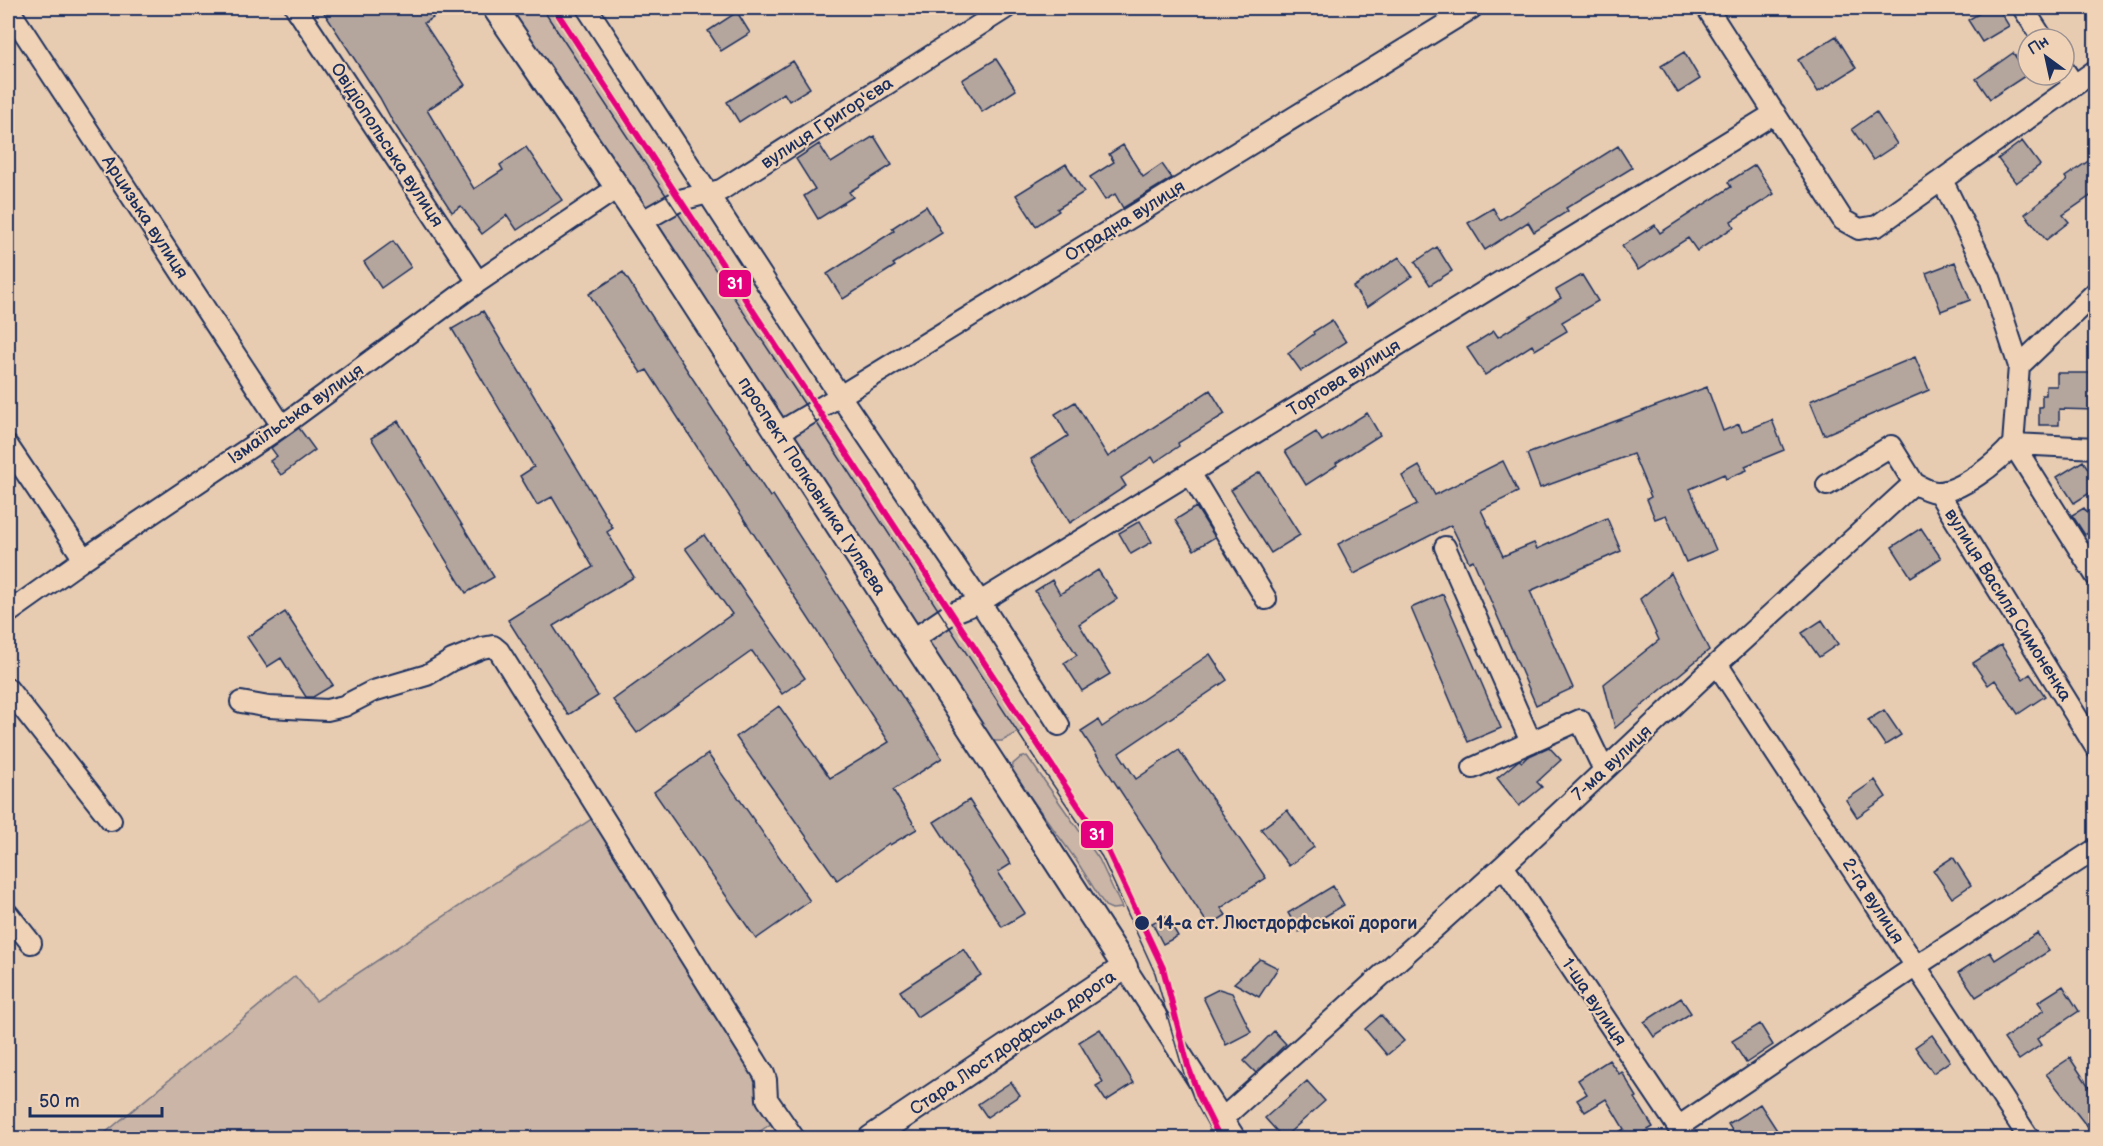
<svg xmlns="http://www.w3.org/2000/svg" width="2103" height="1146" font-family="'Balsamiq Sans',sans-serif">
	<rect width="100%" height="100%" fill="#e7ccb2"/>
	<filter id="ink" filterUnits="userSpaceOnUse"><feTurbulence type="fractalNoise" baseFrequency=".0167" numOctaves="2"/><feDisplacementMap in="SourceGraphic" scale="12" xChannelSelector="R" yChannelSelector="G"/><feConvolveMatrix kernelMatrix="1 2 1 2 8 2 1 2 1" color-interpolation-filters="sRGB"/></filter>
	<g filter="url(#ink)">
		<path fill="#cab5a6" stroke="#727282" stroke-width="1.5" d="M505 8H559L1030 726 1002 741H992Z
			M1027 756 1099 859 1122 908 1112 909 1105 906 1076 860 1012 772 1013 764 1020 758Z
			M596 816 787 1113 750 1138H99L295 976 316 1001Z"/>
		<path fill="#b4a59d" stroke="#1b2f5e" stroke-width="1.5" d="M321 8H427L433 18 424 23 465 85 427 110 474 189 503 170 500 165 526 147 562 200 517 230 507 215 482 234 461 206 452 212 393 122 380 98Z
			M1988 8H1998L2009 26 1982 42 1968 20Z
			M737 12 750 33 721 51 708 31Z
			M1836 36 1856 68 1818 92 1798 60Z
			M1684 52 1700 79 1678 93 1661 66Z
			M2013 53 2028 74 1990 99 1976 79Z
			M996 59 1016 90 982 112 962 80Z
			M793 61 810 88 789 101 784 93 739 122 727 102Z
			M1876 112 1897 144 1873 160 1852 129Z
			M874 136 892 165 849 192 853 197 818 219 804 196 815 189 796 159 819 144 831 163Z
			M2022 141 2040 165 2016 183 1998 159Z
			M1123 145 1143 177 1162 164 1172 178 1123 208 1115 194 1105 200 1090 177 1114 162 1109 154Z
			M1618 146 1632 168 1566 208 1568 211 1534 232 1528 222 1485 250 1468 223 1493 208 1500 220Z
			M2096 156V192L2063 215 2069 222 2046 240 2025 214 2067 180 2065 177Z
			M1066 164 1084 192 1057 209 1059 211 1036 226 1016 195Z
			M1755 165 1774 194 1731 221 1734 227 1697 251 1688 238 1638 270 1622 246 1655 225 1660 233 1731 187 1728 182Z
			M926 206 942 233 893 264 895 266 843 299 827 274 894 231 892 228Z
			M393 241 411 267 381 288 364 262Z
			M1437 247 1452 271 1430 285 1415 262Z
			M1399 257 1412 276 1367 307 1353 287Z
			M1955 262 1970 300 1941 311 1926 273Z
			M623 272 770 497 773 495 942 758 893 790 917 829 890 845 889 843 837 880 736 737 779 706 830 778 889 742 647 370 641 373 589 294Z
			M1582 275 1598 301 1562 322 1567 331 1535 350 1532 345 1485 375 1467 348 1494 331 1498 337 1561 298 1556 290Z
			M483 311 613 528 607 532 634 577 553 626 598 696 568 715 508 620 593 567 552 497 537 505 520 476 534 467 452 329Z
			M1332 320 1346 342 1301 371 1288 353 1314 334 1313 332Z
			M1915 357 1929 390 1824 435 1810 401Z
			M2057 373H2096V410L2059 409V425H2039V407H2042V395H2046V386H2057Z
			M1707 387 1723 431 1739 424 1742 432 1772 420 1784 450 1745 466 1747 470 1726 479 1724 474 1690 489 1716 550 1686 562 1666 515 1655 519 1647 499 1651 497 1633 454 1540 488 1527 454Z
			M1210 390 1225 414 1178 443 1179 446 1155 462 1152 457 1121 478 1126 486 1070 523 1031 459 1068 436 1055 414 1075 402 1108 457Z
			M1367 413 1380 435 1336 463 1337 465 1306 485 1285 451 1316 432 1322 441Z
			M398 421 494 577 466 593 371 438Z
			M299 428 315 450 281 475 270 461 277 456 271 448Z
			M1503 461 1518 492 1481 510 1503 556 1534 543 1537 549 1607 518 1621 551 1530 591 1573 688 1536 705 1473 560 1469 562 1451 525 1354 574 1338 544 1417 504 1402 476 1419 466 1435 495Z
			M2083 461 2096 481V489L2074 503 2057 477Z
			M1260 472 1300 535 1271 553 1231 490Z
			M1196 507 1215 537 1194 550 1175 520Z
			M2084 508 2096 526V528L2085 535 2072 515Z
			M1140 521 1152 542 1131 554 1119 533Z
			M1921 528 1941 558 1911 577 1892 547Z
			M704 535 805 678 782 694 752 651 637 733 613 700 732 614 685 548Z
			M1098 570 1117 599 1079 624 1110 674 1082 691 1064 663 1077 655 1035 591 1052 580 1060 594Z
			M1671 573 1709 650 1615 728 1604 684 1659 640 1640 599Z
			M1443 594 1501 728 1468 742 1411 608Z
			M285 612 333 685 313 697H306L281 658 267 667 247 637Z
			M1822 620 1838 644 1819 657 1802 633Z
			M2001 645 2023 679 2030 674 2045 696 2018 714 1995 680 1988 685 1973 663Z
			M1210 654 1227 680 1119 753 1136 779 1179 750 1266 878 1221 908 1226 915 1209 926 1081 731 1098 720 1102 727Z
			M1884 710 1901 735 1885 745 1868 720Z
			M1549 747 1561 760 1537 782 1542 787 1519 806 1497 778 1519 760 1522 762 1527 757Z
			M708 754 810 901 756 939 654 792Z
			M1875 780 1886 797 1857 817 1846 800Z
			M969 800 1011 864 998 872 1025 913 1002 927 934 822Z
			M1287 810 1314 847 1289 866 1261 829Z
			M1953 857 1971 885 1952 898 1933 870Z
			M1333 886 1344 905 1299 932 1288 913Z
			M1166 916 1178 936 1163 944 1152 923Z
			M2037 933 2049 951 1976 997 1959 972 1990 952 1995 960Z
			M964 949 981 975 917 1017 900 991Z
			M1260 959 1278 968 1259 997 1234 983Z
			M2063 986 2079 1011 2037 1039 2041 1045 2019 1060 2004 1039 2044 1010 2038 1002Z
			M1219 989 1232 993 1251 1032 1226 1045 1203 997Z
			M1681 998 1691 1013 1654 1037 1644 1022Z
			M1381 1015 1404 1041 1387 1055 1365 1029Z
			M1760 1024 1773 1045 1746 1063 1732 1041Z
			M1100 1029 1134 1083 1106 1101 1096 1086 1103 1082 1079 1042Z
			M1274 1031 1286 1044 1256 1073 1244 1061Z
			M1932 1035 1950 1061 1933 1073 1915 1047Z
			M2070 1058 2096 1097V1138L2046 1074Z
			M1609 1060 1619 1074 1622 1072 1637 1097 1635 1098 1653 1127 1634 1138H1609L1624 1129 1606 1099 1585 1112 1577 1100 1587 1094 1578 1080Z
			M1307 1081 1325 1101 1283 1138 1265 1118Z
			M1011 1082 1020 1095 987 1117 978 1104Z
			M1760 1104 1782 1138H1737L1728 1124Z"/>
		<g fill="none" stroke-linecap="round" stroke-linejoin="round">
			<defs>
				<path id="minor" d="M8 8 282 426
					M296 8 478 282
					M587 8 840 396 980 602 1059 725
					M1707 8 1843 220 1859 229 1877 226 2096 70
					M2023 8 2043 39
					M2064 70 2074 85
					M1942 180 1990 278 2019 366
					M641 222 680 200 721 190 1006 8
					M778 433 840 396 1472 8
					M2013 444 2019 366 2096 292
					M2013 444 2096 576
					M2013 444 2096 448
					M8 446 84 559 282 426 478 282 617 188
					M1190 473 1266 599
					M1827 485 1891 446 1914 483
					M1938 492 2096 748
					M1445 547 1531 742
					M8 613 84 559
					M912 640 952 613 980 602 1775 113
					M1717 664 2029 1138
					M8 689 111 820
					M241 702 269 707 327 710 344 706 373 691 427 675 452 660 482 648 493 646 499 651 764 1074 766 1080 767 1099 794 1138
					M1473 768 1580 720 1604 770
					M1503 866 1684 1136
					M8 914 31 943
					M1125 967 1235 1138
					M1222 1119 1503 866 1717 664 1914 483C1921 487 1927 491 1936 492 1960 493 1998 462 2013 444
					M1678 1127 1916 966 2096 849"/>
				<path id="major" d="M495 8 641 222 1125 967 871 1138"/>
			</defs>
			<use href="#minor" stroke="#1b2f5e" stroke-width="24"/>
			<use href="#major" stroke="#1b2f5e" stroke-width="28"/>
			<use href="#minor" stroke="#f0d3b6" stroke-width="20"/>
			<use href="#major" stroke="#f0d3b6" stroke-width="24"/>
			<path stroke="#1b2f5e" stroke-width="1.5" d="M542 8 811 414 1026 745 1102 857 1155 973 1185 1077 1195 1102 1215 1138"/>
			<defs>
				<path id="tram-1" d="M554 8 1108 851 1163 968 1188 1066 1199 1096 1220 1138"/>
			</defs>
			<use href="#tram-1" stroke="#f0d3b6" stroke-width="10"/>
			<use href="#tram-1" stroke="#e5007d" stroke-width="6"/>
		</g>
	</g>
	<circle fill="#1b2f5e" stroke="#f0d3b6" stroke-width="2" cx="1142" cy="923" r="8"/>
	<g text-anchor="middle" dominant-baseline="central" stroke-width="4.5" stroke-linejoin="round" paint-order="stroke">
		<g font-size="18" fill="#1b2f5e" stroke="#f0d3b6">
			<text transform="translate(827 123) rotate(-33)">вулиця Григор'єва</text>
			<text transform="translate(387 145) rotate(57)">Овідіопольська вулиця</text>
			<text transform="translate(145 217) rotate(57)">Арцизька вулиця</text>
			<text transform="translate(1125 221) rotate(-32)">Отрадна вулиця</text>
			<text transform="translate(1344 378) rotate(-32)">Торгова вулиця</text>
			<text transform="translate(296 414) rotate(-35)">Ізмаїльська вулиця</text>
			<text transform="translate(812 486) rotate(57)">проспект Полковника Гуляєва</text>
			<text transform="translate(2008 605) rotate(58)">вулиця Василя Симоненка</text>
			<text transform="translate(1612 763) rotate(-43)">7-ма вулиця</text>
			<text transform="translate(1873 901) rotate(57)">2-га вулиця</text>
			<text transform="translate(1594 1002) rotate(56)">1-ша вулиця</text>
			<text transform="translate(1013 1043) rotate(-34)">Стара Люстдорфська дорога</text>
		</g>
		<g font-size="18" font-weight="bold" fill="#1b2f5e" stroke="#f0d3b6" text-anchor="start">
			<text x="1156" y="923">14-а ст. Люстдорфської дороги</text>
		</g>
	</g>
	<g stroke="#f0d3b6" stroke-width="2">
		<rect x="718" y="269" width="34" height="29" rx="6" fill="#e5007d"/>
		<rect x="1080" y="820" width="34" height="29" rx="6" fill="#e5007d"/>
	</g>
	<g font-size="16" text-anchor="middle" font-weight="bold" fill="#fff">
		<text x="735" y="289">31</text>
		<text x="1097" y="840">31</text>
	</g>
	<rect width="2103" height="1146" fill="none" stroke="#f0d3b6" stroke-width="30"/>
	<rect x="15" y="15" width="2073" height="1116" fill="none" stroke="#1b2f5e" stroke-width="2" filter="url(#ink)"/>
	<g transform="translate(2046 57) rotate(327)"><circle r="28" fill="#f0d3b6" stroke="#9b9193" stroke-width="1.5"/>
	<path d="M0-4.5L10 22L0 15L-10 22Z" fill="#1b2f5e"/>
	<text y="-9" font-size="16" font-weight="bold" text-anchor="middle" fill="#1b2f5e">Пн</text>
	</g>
	<path d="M30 1107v9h132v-9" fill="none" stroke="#1b2f5e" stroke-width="3"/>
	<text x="39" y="1107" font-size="18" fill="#1b2f5e" stroke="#f0d3b6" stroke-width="4.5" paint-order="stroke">50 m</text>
</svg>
